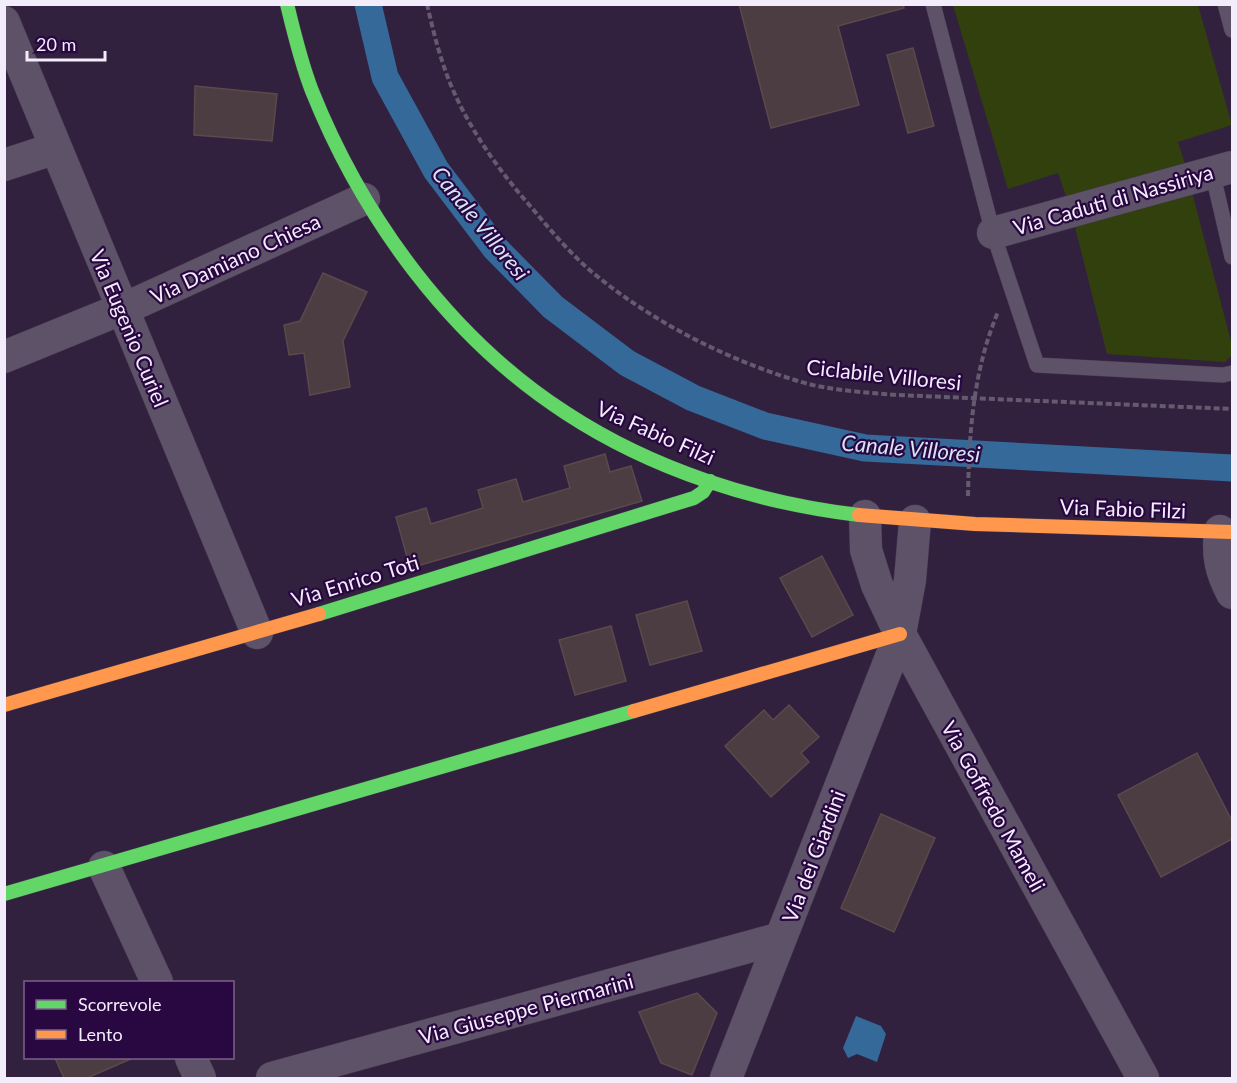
<svg xmlns="http://www.w3.org/2000/svg" width="1237" height="1083" font-family="Lato,sans-serif">
	<rect width="100%" height="100%" fill="#32203f"/>
	<path fill="#31400d" d="M953 5H1198L1232 125 1178 142 1185 164 1066 196 1058 173 1008 189Z
		M1192 192 1232 345V355L1225 362 1107 354 1074 223Z"/>
	<path fill="#346999" d="M856 1016 881 1026 886 1034 877 1062 857 1054 848 1058 843 1048Z"/>
	<g fill="none" stroke-linecap="round" stroke-linejoin="round">
		<path stroke="#346999" stroke-width="27" d="M368 4 385 77 436 170 495 248 553 307 627 363 693 398 765 426 865 448 1232 468"/>
	</g>
	<path fill="#4c3d42" stroke="#5b494b" stroke-width="1.5" d="M739 4H903L904 8 838 26 859 105 771 128Z
		M913 48 934 126 908 133 887 55Z
		M195 86 277 94 272 141 194 135Z
		M323 273 367 292 343 341 350 387 310 395 304 353 289 355 284 325 300 321Z
		M605 454 610 472 631 466 642 501 410 568 396 517 426 508 431 524 483 508 478 490 516 479 523 502 570 488 564 466Z
		M822 556 853 615 812 637 780 578Z
		M687 601 702 651 650 665 636 615Z
		M611 626 626 681 575 695 559 640Z
		M789 705 819 737 801 753 809 762 771 797 725 746 764 710 773 720Z
		M1197 753 1232 821V839L1161 877 1118 795Z
		M881 814 935 838 894 932 841 908Z
		M697 993 717 1013 692 1075 661 1063 639 1012Z
		M55 1058H133L87 1078H64Z"/>
	<g fill="none" stroke-linecap="round" stroke-linejoin="round">
		<defs>
			<path id="lane" d="M933 4 993 233 1037 365 1223 375 1232 373
				M1225 4 1232 30
				M1212 171 1232 257"/>
			<path id="street" d="M4 22 257 633
				M4 165 56 148
				M993 233 1232 167
				M4 357 141 301 364 199
				M865 516 866 550 877 585 900 634 1143 1078
				M1220 531C1217 556 1221 572 1232 593
				M104 867 157 982
				M191 1058 200 1078
				M272 1078 781 938
				M726 1078 900 634 910 580 915 521"/>
			<path id="fast" d="M287 4C294 33 301 63 312 91 363 218 450 338 566 413 653 470 757 503 859 515
				M319 614 694 498 703 492 710 481
				M4 894 634 711"/>
			<path id="slow" d="M859 515 975 524 1232 532
				M4 705 319 614
				M634 711 900 634"/>
		</defs>
		<use href="#lane" stroke="#44384d" stroke-width="16"/>
		<use href="#street" stroke="#44384d" stroke-width="33"/>
		<use href="#fast" stroke="#44384d" stroke-width="15"/>
		<use href="#slow" stroke="#44384d" stroke-width="15"/>
		<path stroke="#655a6f" stroke-width="4" stroke-dasharray="6 3" stroke-linecap="butt" d="M427 4C433 31 440 58 450 83 469 129 499 171 532 208 552 232 573 257 598 277 657 324 726 359 798 381 830 391 865 392 897 395L1232 409
			M968 496C969 433 973 371 998 312"/>
		<use href="#lane" stroke="#5e5269" stroke-width="15"/>
		<use href="#street" stroke="#5e5269" stroke-width="32"/>
		<use href="#fast" stroke="#63d668" stroke-width="14"/>
		<use href="#slow" stroke="#ff974d" stroke-width="14"/>
	</g>
	<g text-anchor="middle" dominant-baseline="central" stroke-width="4.5" stroke-linejoin="round" paint-order="stroke">
		<g font-size="21" fill="#f3ecfa" stroke="#290741">
			<text transform="translate(1113 199) rotate(-16)">Via Caduti di Nassiriya</text>
			<text transform="translate(235 258) rotate(-25)">Via Damiano Chiesa</text>
			<text transform="translate(130 328) rotate(67)">Via Eugenio Curiel</text>
			<text transform="translate(884 374) rotate(6)">Ciclabile Villoresi</text>
			<text transform="translate(656 432) rotate(24)">Via Fabio Filzi</text>
			<text transform="translate(1123 508) rotate(2)">Via Fabio Filzi</text>
			<text transform="translate(355 580) rotate(-17)">Via Enrico Toti</text>
			<text transform="translate(994 806) rotate(61)">Via Goffredo Mameli</text>
			<text transform="translate(813 856) rotate(-69)">Via dei Giardini</text>
			<text transform="translate(526 1008) rotate(-15)">Via Giuseppe Piermarini</text>
		</g>
		<g font-size="22" font-style="italic" fill="#d5e5f4" stroke="#290741">
			<text transform="translate(481 223) rotate(51)">Canale Villoresi</text>
			<text transform="translate(911 448) rotate(5)">Canale Villoresi</text>
		</g>
	</g>
	<rect width="1237" height="1083" fill="none" stroke="#f3ecfa" stroke-width="12"/>
	<rect x="24" y="981" width="210" height="78" fill="#290741" stroke="#7a638b" stroke-width="1.5"/>
	<rect x="36" y="1000" width="30" height="9" fill="#63d668" stroke="#7a638b" stroke-width="1.5"/>
	<text x="78" y="1011" font-size="18" fill="#f3ecfa">Scorrevole</text>
	<rect x="36" y="1030" width="30" height="9" fill="#ff974d" stroke="#7a638b" stroke-width="1.5"/>
	<text x="78" y="1041" font-size="18" fill="#f3ecfa">Lento</text>
	<path d="M27 51v9h78v-9" fill="none" stroke="#f3ecfa" stroke-width="3"/>
	<text x="36" y="51" font-size="18" fill="#f3ecfa" stroke="#290741" stroke-width="4.5" paint-order="stroke">20 m</text>
</svg>
